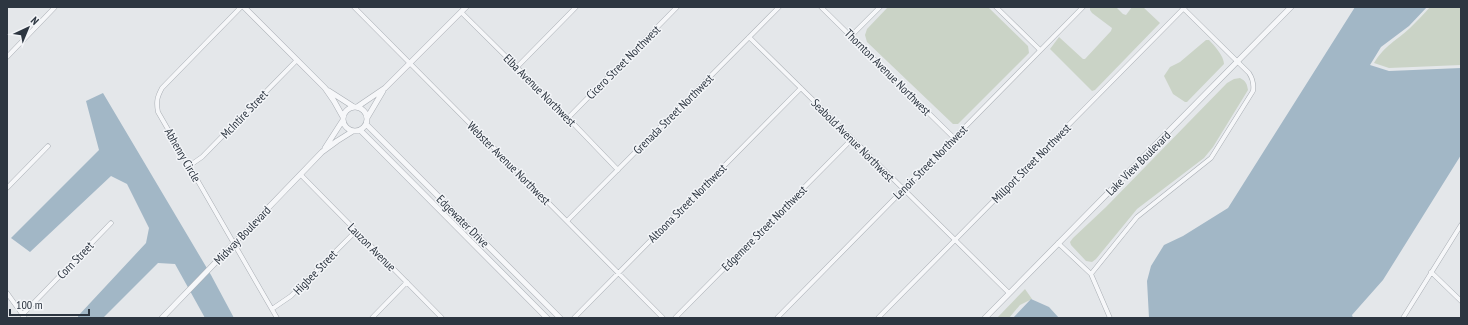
<svg xmlns="http://www.w3.org/2000/svg" width="1468" height="325" font-family="'PT Sans Narrow',sans-serif">
	<rect width="100%" height="100%" fill="#e4e7ea"/>
	<path fill="#cad3c6" d="M888 7H988L1028 46 1029 53 958 124H953L867 42 865 35 867 29Z
		M1090 7H1116L1123 14 1126 15 1132 7H1143L1160 23 1095 90 1092 91 1050 49 1059 37 1083 59H1085L1111 31 1112 28 1092 13 1090 10Z
		M1430 7H1461V65L1389 68 1374 63C1385 45 1396 41 1410 28 1417 21 1424 14 1430 7Z
		M1206 40H1209C1214 45 1224 56 1224 64L1187 102H1185L1173 94 1164 76 1170 67 1180 62Z
		M1240 78C1246 81 1247 84 1248 90L1213 147 1204 158 1137 209 1096 259 1092 262 1086 261 1071 245 1070 242 1073 238 1106 207 1227 83 1234 79Z
		M1025 289 1032 299 1020 305 1009 318H997Z"/>
	<path fill="#a2b7c6" d="M1355 7H1427L1409 26 1381 47 1370 65 1389 71 1461 68V155L1383 280 1352 315 1353 318H1149L1147 281 1151 266 1164 245 1183 236 1228 208Z
		M103 93 211 275 234 318H205L175 264 158 263 103 318H78V316L146 243 149 228 127 184 111 176 30 252 11 238 99 150 86 101Z
		M1031 299 1049 307 1059 318H1013Z"/>
	<g fill="none" stroke-linecap="round" stroke-linejoin="round">
		<defs>
			<path id="minor" d="M241 7 162 88C157 97 156 102 158 112L277 318
				M354 7 663 318
				M821 7 954 138
				M996 7 1040 50
				M461 12 568 118 618 170
				M851 36 880 7
				M749 37 1009 293
				M7 57 55 7
				M517 67 576 7
				M568 118 677 7
				M189 166 202 157 297 60
				M301 175 442 318
				M7 188 48 146
				M567 221 779 7
				M1058 243 1091 274 1110 318
				M1431 272 1461 301
				M1091 274 1137 217 1211 158 1253 91C1254 84 1253 79 1249 73L1182 7
				M7 293 25 318
				M272 309 291 296 356 231
				M22 315 111 223
				M372 318 407 282
				M574 318 801 88
				M675 318 852 139
				M777 318 1083 7
				M878 318 1185 7
				M1403 318 1461 225"/>
			<path id="tertiary" d="M244 7 325 88 334 101 343 117
				M329 91 354 107
				M343 119a12 12 0 1 1 24 0a12 12 0 1 1-24 0Z
				M357 107 385 88 466 7
				M367 118 383 91
				M366 124 560 318
				M360 130 369 139 547 318
				M325 148 343 120
				M162 318 322 152 337 141 353 131
				M985 318 1291 7"/>
		</defs>
		<use href="#minor" stroke="#a9aeb4" stroke-width="5"/>
		<use href="#tertiary" stroke="#a9aeb4" stroke-width="6"/>
		<use href="#minor" stroke="#f6f7f9" stroke-width="4"/>
		<use href="#tertiary" stroke="#f6f7f9" stroke-width="5"/>
	</g>
	<g text-anchor="middle" dominant-baseline="central" stroke-width="3" stroke-linejoin="round" paint-order="stroke">
		<g font-size="12" fill="#2d3641" stroke="#f3f5f8">
			<text transform="translate(623 62) rotate(-45)">Cicero Street Northwest</text>
			<text transform="translate(888 72) rotate(45)">Thornton Avenue Northwest</text>
			<text transform="translate(540 90) rotate(45)">Elba Avenue Northwest</text>
			<text transform="translate(244 114) rotate(-46)">McIntire Street</text>
			<text transform="translate(673 114) rotate(-45)">Grenada Street Northwest</text>
			<text transform="translate(853 140) rotate(45)">Seabold Avenue Northwest</text>
			<text transform="translate(183 155) rotate(60)">Abhenry Circle</text>
			<text transform="translate(930 162) rotate(-45)">Lenoir Street Northwest</text>
			<text transform="translate(509 163) rotate(45)">Webster Avenue Northwest</text>
			<text transform="translate(1031 163) rotate(-45)">Millport Street Northwest</text>
			<text transform="translate(1138 163) rotate(-45)">Lake View Boulevard</text>
			<text transform="translate(687 203) rotate(-45)">Altoona Street Northwest</text>
			<text transform="translate(463 221) rotate(45)">Edgewater Drive</text>
			<text transform="translate(764 228) rotate(-45)">Edgemere Street Northwest</text>
			<text transform="translate(242 235) rotate(-46)">Midway Boulevard</text>
			<text transform="translate(372 247) rotate(45)">Lauzon Avenue</text>
			<text transform="translate(75 260) rotate(-46)">Corn Street</text>
			<text transform="translate(315 272) rotate(-46)">Higbee Street</text>
		</g>
	</g>
	<rect width="1468" height="325" fill="none" stroke="#2d3641" stroke-width="16"/>
	<g transform="translate(28 28) rotate(44)" stroke="#f3f5f8" stroke-width="3" paint-order="stroke">
	<path d="M0-3L7 15L0 10L-7 15Z" fill="#2d3641"/>
	<text y="-6" font-size="11" font-weight="bold" text-anchor="middle" fill="#2d3641">N</text>
	</g>
	<path d="M10 309v6h79v-6" fill="none" stroke="#2d3641" stroke-width="2"/>
	<text x="16" y="309" font-size="12" fill="#2d3641" stroke="#f3f5f8" stroke-width="3" paint-order="stroke">100 m</text>
</svg>
